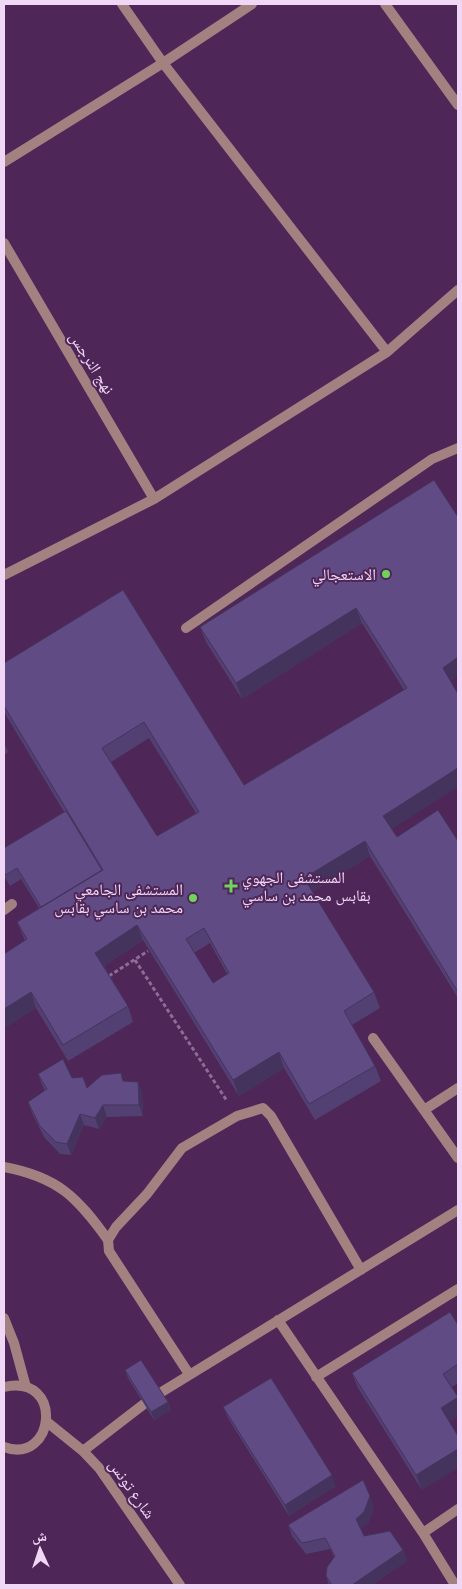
<svg xmlns="http://www.w3.org/2000/svg" width="462" height="1589" font-family="Karla,'Noto Naskh Arabic',sans-serif">
	<rect width="100%" height="100%" fill="#4e2657"/>
	<g fill="none" stroke-linecap="round" stroke-linejoin="round">
		<path stroke="#8e6c95" stroke-width="3" stroke-dasharray="4 2.5" stroke-linecap="butt" d="M135 960 227 1101
			M109 976 148 951"/>
		<path stroke="#a38180" stroke-width="10" d="M186 628 432 459 458 448
			M4 910 12 904
			M373 1038 458 1158
			M424 1110 458 1088
			M4 1167C58 1177 77 1197 108 1240
			M278 1320 423 1533 455 1585
			M189 1374 109 1251 108 1240 116 1227 147 1194 182 1148 237 1116 263 1108 271 1116 361 1270
			M316 1377 458 1289
			M160 1393 458 1210
			M83 1451 144 1404
			M423 1533 458 1509"/>
		<path stroke="#a38180" stroke-width="10" d="M122 4 163 63 387 352
			M385 4 458 105
			M4 162 163 63 252 4
			M4 243 154 499
			M4 575 154 499 387 352 458 290"/>
		<path stroke="#a38180" stroke-width="10" d="M4 1318 14 1343 26 1387
			M4 1387C65 1373 55 1466 4 1447
			M47 1422 83 1451 99 1468 180 1585"/>
	</g>
	<path fill="#534072" fill-rule="evenodd" d="M434 480 451 681 392 829 397 837 458 841V998L370 856 312 892 374 992 380 1008 352 1025 375 1066 381 1081 315 1120 284 1068 239 1096 143 940 104 966 128 1006 133 1022 68 1061 36 1008 4 1028V954L25 941 17 922 39 908 21 879 10 886 4 876V848L64 812 4 712V663L123 590 244 785 404 690 362 623 242 699 206 642 200 627ZM149 738 196 813 157 836 111 762ZM210 943 227 974 213 983 194 953Z
		M4 742 8 752 4 755Z
		M38 1074 72 1078 87 1088 124 1081 138 1082 142 1093 143 1116 107 1117 99 1129 84 1125 71 1155 60 1154 44 1137 32 1113 28 1102 45 1091 42 1085Z
		M458 1325V1383L452 1387 458 1398V1416L449 1422 422 1490 358 1388 352 1373Z
		M125 1370 168 1402 171 1410 154 1420 128 1378Z
		M223 1407 336 1486 289 1516 228 1418Z
		M374 1507 368 1523 361 1529 364 1536 403 1550 407 1561 372 1585H329L326 1576 334 1557 330 1549 306 1554 292 1536 288 1525Z"/>
	<path fill="#44345d" d="M356 608 362 623 242 699 236 683Z
		M458 657V676L448 683 443 668Z
		M458 768V787L389 831 383 816Z
		M365 841 370 856 310 893 304 878Z
		M137 925 143 940 101 968 95 953Z
		M31 992 36 1008 4 1028V1009Z
		M279 1052 284 1068 239 1096 233 1080Z
		M138 1082 142 1093 143 1116 139 1105Z
		M103 1105 107 1117 99 1129 95 1118Z
		M80 1114 84 1125 71 1155 67 1144Z
		M458 1397V1416L447 1423 441 1408Z
		M168 1402 171 1410 154 1420 151 1412Z
		M458 1449V1468L422 1490 416 1475Z
		M332 1475 336 1486 289 1516 285 1505Z
		M370 1496 374 1507 368 1523 360 1530 356 1519Z
		M403 1550 407 1561 372 1585H352Z"/>
	<path fill="#614b85" stroke="#44345d" fill-rule="evenodd" d="M434 480 458 517V657L443 668 458 694V768L383 816 397 837 438 810 458 841V992L365 841 304 878 374 992 344 1011 375 1066 309 1104 279 1052 233 1080 137 925 95 953 128 1006 63 1045 31 992 4 1009V954L27 939 17 922 103 870 4 706V663L123 590 244 785 407 688 356 608 236 683 200 627ZM144 722 199 812 157 836 102 748ZM204 928 229 973 213 983 186 939Z
		M66 811 102 870 41 907 17 868 6 875 4 872V848Z
		M63 1059 72 1078 83 1077 87 1088 102 1075 121 1073 123 1081 138 1082 139 1105H103L95 1118 80 1114 67 1144 56 1142 40 1126 28 1102 47 1089 38 1074Z
		M450 1312 458 1325V1364L443 1374 458 1397 441 1408 458 1436V1449L416 1475 352 1373Z
		M141 1360 168 1402 151 1412 125 1370Z
		M271 1378 332 1475 285 1505 223 1407Z
		M363 1480 370 1496 364 1512 356 1519 364 1536 390 1531 403 1550 352 1585H332L326 1576 327 1567 335 1556 325 1538 302 1543 288 1525Z"/>
	<g fill="#71d35e" stroke="#4e2657" stroke-width="2">
		<circle cx="386" cy="574" r="5"/>
		<path d="M228.5 878.5h5v5h5v5h-5v5h-5v-5h-5v-5h5z"/>
		<circle cx="193" cy="898" r="5"/>
	</g>
	<g text-anchor="middle" dominant-baseline="central" stroke-width="4" stroke-linejoin="round" paint-order="stroke">
		<g font-size="16" fill="#f0d7f5" stroke="#4e2657">
			<text transform="translate(92 363) rotate(58)">نهج النرجس</text>
			<text transform="translate(132 1489) rotate(55)">شارع تونس</text>
		</g>
		<g font-size="16" fill="#f0d7f5" stroke="#4e2657" text-anchor="end">
			<text x="376" y="574">الاستعجالي</text>
			<text x="242" y="877" text-anchor="start">المستشفى الجهوي<tspan x="242" dy="18">بقابس محمد بن ساسي</tspan></text>
			<text x="183" y="889">المستشفى الجامعي<tspan x="183" dy="18">محمد بن ساسي بقابس</tspan></text>
		</g>
	</g>
	<rect width="462" height="1589" fill="none" stroke="#f0d7f5" stroke-width="10"/>
	<g transform="translate(40 1549) rotate(357)" stroke="#4e2657" stroke-width="4" paint-order="stroke">
	<path d="M0-4L9 19L0 12L-9 19Z" fill="#f0d7f5"/>
	<text y="-8" font-size="14" font-weight="bold" text-anchor="middle" fill="#f0d7f5">ش</text>
	</g>
</svg>
